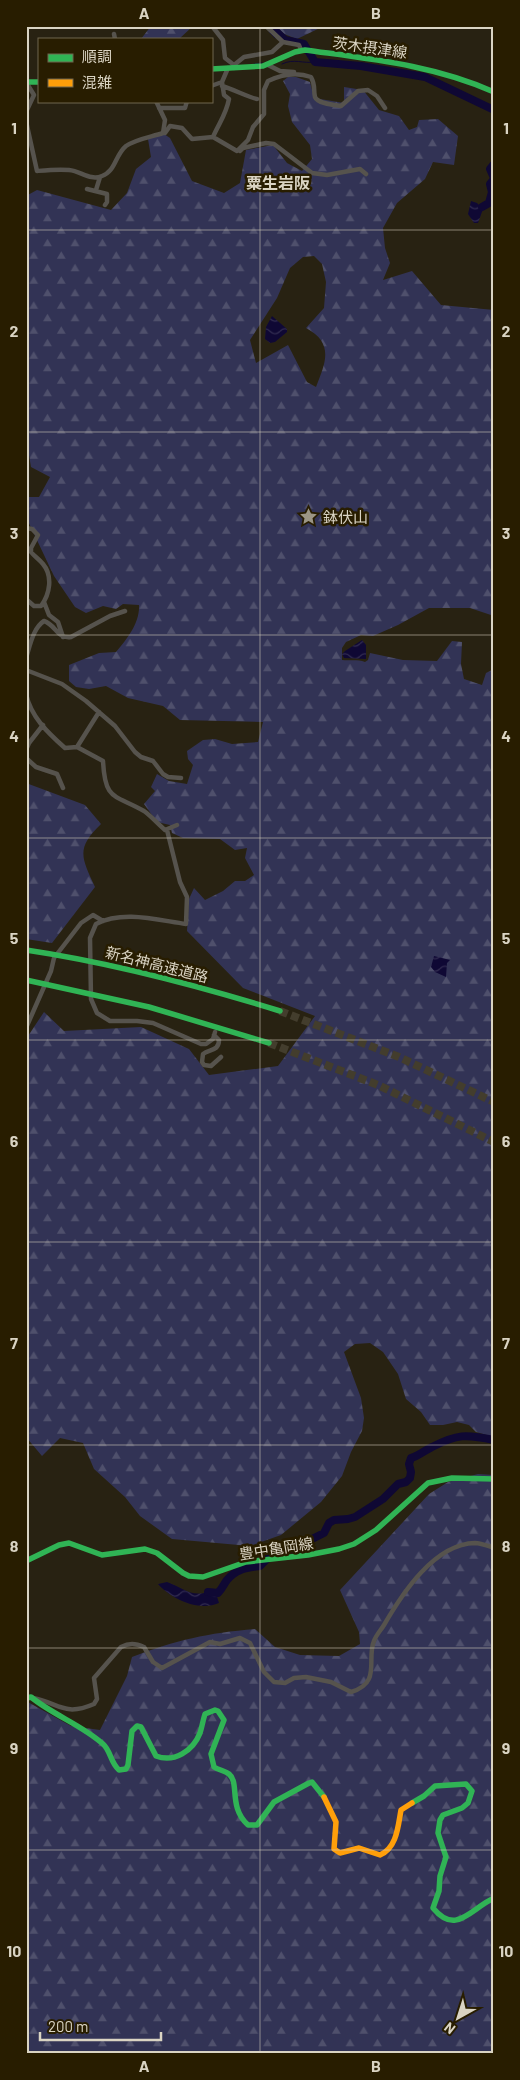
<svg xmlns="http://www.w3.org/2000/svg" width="520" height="2080" font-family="Barlow,'Noto Sans JP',sans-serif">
	<defs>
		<pattern id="forest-firs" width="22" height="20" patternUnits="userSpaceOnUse" patternTransform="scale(1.25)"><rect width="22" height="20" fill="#323355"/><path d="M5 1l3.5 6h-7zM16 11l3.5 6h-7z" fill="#4f506c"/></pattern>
		<pattern id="water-waves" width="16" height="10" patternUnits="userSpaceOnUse" patternTransform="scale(1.25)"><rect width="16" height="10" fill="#0f0834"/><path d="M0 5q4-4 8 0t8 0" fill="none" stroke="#312b50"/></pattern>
	</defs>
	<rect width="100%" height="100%" fill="#282212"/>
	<path fill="url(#forest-firs)" fill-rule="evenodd" d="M151 26H193L179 39H141Z
		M276 26H324L297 39 284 34Z
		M288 77H296L310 82 314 98 344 103V87L363 90 379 110 399 116 409 130 417 127 419 120 438 119 458 136 454 165 433 162 425 179 397 203 383 228 385 248 390 263 383 280 412 271 441 305 494 310V616L470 608H429L398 625 373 636 361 635 346 642 342 648V660C350 661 357 659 365 662L368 660 370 653 403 660 437 661 452 641 462 642 461 664 464 679 482 685 486 673 494 669V1437L476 1432 469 1425 457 1422 443 1425H430L421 1412 406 1399 398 1374 383 1352 370 1343 355 1344 344 1352 361 1398 364 1418 362 1431 351 1452 342 1476 321 1502 281 1535 250 1546 172 1539 140 1516 125 1497 94 1469 83 1443 60 1438 42 1456 26 1437V1039L44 1012 64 1031 141 1027 189 1049 209 1075 278 1066 315 1016 243 988 187 931 189 899 194 888 205 900 223 891 235 881H245L254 875 245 858 247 848 235 850 220 839 183 838 172 833 170 825 157 822 144 804 155 791 151 787 157 774 169 781 187 784 193 765 188 759 187 751 203 740 215 739 232 744 258 742 263 722 180 720 163 706 128 698 106 686 89 689 76 687 69 681V665L99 653 116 652C127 639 140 623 139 605L123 604 116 609 103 606 86 613 75 607 54 576 26 517V497H39L50 477 31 467 26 437V196L37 190 111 210 127 193 136 169 151 157 148 139 164 134 170 138 192 181 224 193 240 183 246 150 273 145 287 163 302 171 312 159 310 145 292 122 288 106 290 94 283 81ZM314 256 322 264 326 282 324 308 306 328C334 343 326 362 316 387L307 382 288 345 256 363 250 340 277 298 290 268 303 257Z
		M26 783 85 805 101 824C76 848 81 857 95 887L52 943 26 939Z
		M478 1474 494 1475V2054H26V1701L71 1726 100 1730 127 1676 132 1657C176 1640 208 1633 255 1629L275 1647 300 1655 339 1656 360 1644 359 1632 340 1590 429 1494 448 1482Z"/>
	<path fill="url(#water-waves)" d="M471 201 477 203 483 209 478 223H474L468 214Z
		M272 316 287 329V332L275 342 270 343 265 339 266 327Z
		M362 640 366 645V659L344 658 342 654 345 651Z
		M434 956 450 960 447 963 446 977 435 972 431 967Z
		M167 1582C186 1589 191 1598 211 1591L216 1593 219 1603C199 1612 171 1599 158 1584Z"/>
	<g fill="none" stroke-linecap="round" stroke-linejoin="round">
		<path stroke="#0f0834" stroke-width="1" d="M269 32 275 38
			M254 64 262 63
			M282 64C294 58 303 64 315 62"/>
		<path stroke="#0f0834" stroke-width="8" d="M270 26 285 40 304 44 315 62 361 66 425 77 494 110
			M494 164 490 169 494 178
			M482 207 489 203 492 192 490 184 494 179
			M208 1592 218 1593C222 1589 224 1584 227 1580 237 1568 247 1568 260 1566L270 1556 283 1548 302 1549 312 1539 324 1533 329 1523 334 1520 348 1519 355 1517 383 1499 398 1484 406 1482 410 1478 411 1472 409 1464 411 1458C419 1456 425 1450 432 1447 457 1434 466 1434 494 1440"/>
		<path stroke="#433d2d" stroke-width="8" stroke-dasharray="8 4" stroke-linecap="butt" d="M280 1011 399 1057 494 1102
			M269 1043 378 1085 494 1142"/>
		<path stroke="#56534d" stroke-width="4.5" d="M212 26 223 40 225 58 234 65
			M266 26 283 42 299 45 301 50
			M114 34 115 39
			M268 65 280 71 294 72
			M234 68V65L244 57 272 52 283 42
			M26 82 34 95 26 112
			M211 86 222 82
			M222 86C230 88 253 99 257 99
			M159 108H185L187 101
			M26 121 37 171C48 170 58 169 69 170 81 171 90 181 102 176 116 171 115 155 126 146 136 139 151 137 163 133L165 120 156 101
			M163 133H165L170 126 182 128 192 139 213 137 237 151 248 140 253 127 264 114V90L268 81C281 75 297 72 311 77 316 86 313 89 315 97 318 104 335 105 341 106L358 91 368 90 377 96 385 108
			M213 137C219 123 226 115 229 99L224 95 222 82 228 68
			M240 151 243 148 266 143 274 144 312 173 327 175 360 169 366 174
			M87 189 107 194V202L105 205
			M96 190 100 177
			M26 528 32 529 38 535 31 548V552C34 556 39 559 43 564 53 576 50 594 41 606H34L26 599
			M44 602 49 615 58 622 63 637
			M26 658C30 646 33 628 44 621 56 625 57 639 71 637L110 616 125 611
			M26 670 62 684 86 701 115 726 135 752 141 757 153 761 163 774 168 777 181 778
			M26 694C31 717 48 733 65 748L77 747 103 761C105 801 114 794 144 811 151 816 158 824 165 830L177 825
			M77 747 99 712
			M26 750 29 743 43 725
			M26 758 36 767 57 774 63 788
			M167 830 180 882 187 897 186 924C157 920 123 910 96 924L90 938 91 999 97 1013 110 1021H137L153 1023 201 1044H206L213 1039 215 1032
			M26 1028 51 971 54 958 81 923 93 915 103 921
			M214 1035 219 1040C219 1051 210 1049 203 1054L202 1062 204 1065 211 1066 221 1057
			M33 1698C59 1703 64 1717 94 1704L97 1699 94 1678 121 1647C129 1643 135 1643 144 1647L153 1662 162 1668 210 1642 220 1644 240 1638 250 1643 264 1672 274 1682 285 1683 294 1678 306 1677 331 1682 351 1692C382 1683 366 1659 374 1641 376 1635 381 1630 384 1625 402 1594 434 1544 475 1543 481 1543 488 1546 494 1548"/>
		<path stroke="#30b455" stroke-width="5.5" d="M211 69 263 66 295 52 305 50C370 59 434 65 494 92
			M26 82H39
			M26 950C113 963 196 985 280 1011
			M26 980 149 1007 269 1043
			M26 1561 59 1545 69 1543 102 1555 145 1549 157 1553 183 1573 189 1576 203 1577 246 1562 308 1555 339 1549 354 1544 376 1530 428 1483 452 1478 494 1479
			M26 1698 31 1697C53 1715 82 1725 103 1744 111 1751 110 1762 119 1770L126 1769 128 1765 132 1731 137 1726 141 1727 156 1756C174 1763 193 1751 200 1733 202 1727 203 1720 205 1714L215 1710 218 1711 224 1720 211 1754 214 1767C219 1770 225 1771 229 1774 240 1783 228 1807 248 1825H257L274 1802 309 1783 312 1782 324 1797
			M412 1803 424 1796 435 1786 466 1784 472 1791 468 1803 462 1808 443 1815 440 1820 438 1833 446 1857 440 1876 439 1891 433 1908C456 1936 470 1909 494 1898"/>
		<path stroke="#ff9f0a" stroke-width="5.5" d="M324 1797 336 1822 334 1849 340 1853 359 1848 380 1855C397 1848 398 1826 401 1810L412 1803"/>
	</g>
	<path fill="none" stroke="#dad4c3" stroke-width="1" stroke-opacity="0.55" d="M260 26V2054M26 230H494M26 432H494M26 635H494M26 838H494M26 1040H494M26 1242H494M26 1445H494M26 1648H494M26 1850H494"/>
	<defs>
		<symbol id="sight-bare" viewBox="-9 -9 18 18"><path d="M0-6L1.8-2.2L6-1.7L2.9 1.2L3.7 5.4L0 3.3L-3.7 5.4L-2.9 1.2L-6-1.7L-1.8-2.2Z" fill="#9c9685" stroke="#281d00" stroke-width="2.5" paint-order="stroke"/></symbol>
	</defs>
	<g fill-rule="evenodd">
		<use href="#sight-bare" x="296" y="504" width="25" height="25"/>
	</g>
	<g text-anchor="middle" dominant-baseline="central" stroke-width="5" stroke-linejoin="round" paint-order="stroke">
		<g font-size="15" fill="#dad4c3" stroke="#281d00">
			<text transform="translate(370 47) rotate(8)">茨木摂津線</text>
			<text transform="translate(157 964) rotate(14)">新名神高速道路</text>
			<text transform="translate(276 1548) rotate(-9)">豊中亀岡線</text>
		</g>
		<g font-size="15" fill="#dad4c3" stroke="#281d00" text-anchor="start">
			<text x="323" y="517">鉢伏山</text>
		</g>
		<g font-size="16" font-weight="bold" fill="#dad4c3" stroke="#281d00">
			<text x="278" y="182">粟生岩阪</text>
		</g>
	</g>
	<rect width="520" height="2080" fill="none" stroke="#281d00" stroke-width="55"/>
	<rect x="38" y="38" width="175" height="65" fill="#281d00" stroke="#6f664e"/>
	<rect x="48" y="54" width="25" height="8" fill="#30b455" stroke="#6f664e"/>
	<text x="82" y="62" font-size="15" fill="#dad4c3">順調</text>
	<rect x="48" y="79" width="25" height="8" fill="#ff9f0a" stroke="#6f664e"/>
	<text x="82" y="88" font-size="15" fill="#dad4c3">混雑</text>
	<g transform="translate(458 2018) rotate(219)" stroke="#281d00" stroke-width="4" paint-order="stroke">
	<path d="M0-4L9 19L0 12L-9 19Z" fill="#dad4c3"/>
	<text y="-8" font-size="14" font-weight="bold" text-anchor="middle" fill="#dad4c3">N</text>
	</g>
	<path d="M40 2032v8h121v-8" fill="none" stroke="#dad4c3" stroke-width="2.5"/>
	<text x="48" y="2032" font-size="15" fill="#dad4c3" stroke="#281d00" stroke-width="4" paint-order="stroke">200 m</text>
	<rect x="28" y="28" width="464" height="2024" fill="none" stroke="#dad4c3" stroke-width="2"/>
	<g font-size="16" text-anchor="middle" font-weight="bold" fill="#dad4c3">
		<text x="144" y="19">A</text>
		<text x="376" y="19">B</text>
		<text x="14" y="134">1</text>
		<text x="506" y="134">1</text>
		<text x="14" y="337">2</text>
		<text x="506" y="337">2</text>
		<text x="14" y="539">3</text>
		<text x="506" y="539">3</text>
		<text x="14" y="742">4</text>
		<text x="506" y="742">4</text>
		<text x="14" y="944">5</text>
		<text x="506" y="944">5</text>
		<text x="14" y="1147">6</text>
		<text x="506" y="1147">6</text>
		<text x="14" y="1349">7</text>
		<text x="506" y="1349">7</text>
		<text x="14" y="1552">8</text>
		<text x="506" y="1552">8</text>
		<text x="14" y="1754">9</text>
		<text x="506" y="1754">9</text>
		<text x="14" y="1957">10</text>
		<text x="506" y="1957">10</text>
		<text x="144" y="2072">A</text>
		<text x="376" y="2072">B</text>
	</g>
</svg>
